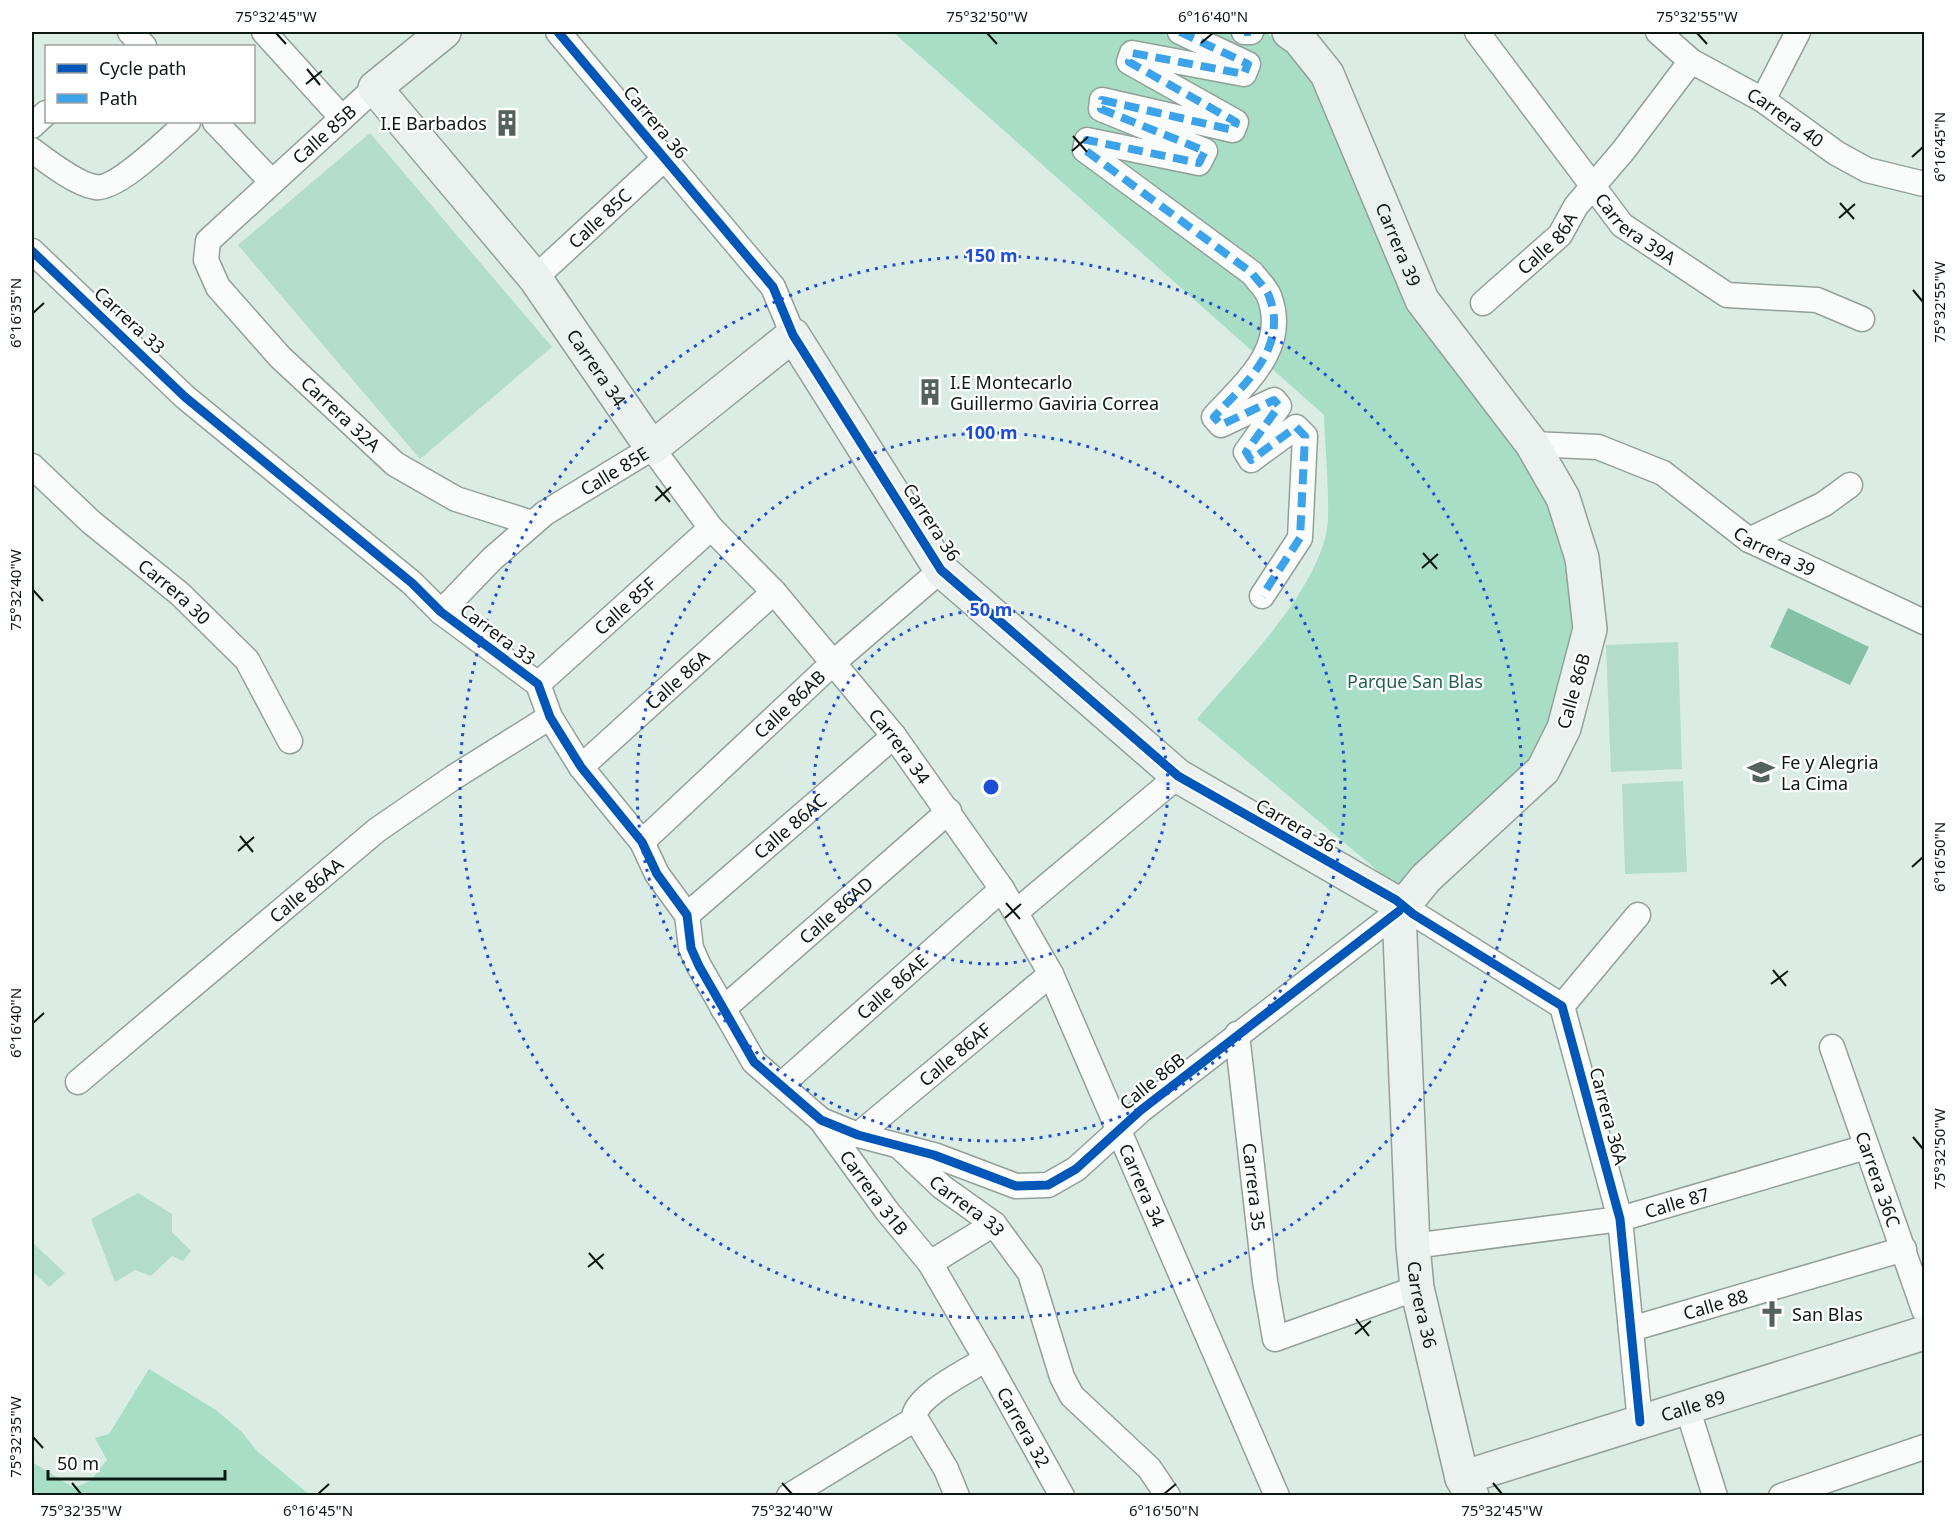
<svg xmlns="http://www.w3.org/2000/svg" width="1956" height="1527" font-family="'Noto Sans',sans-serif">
	<rect width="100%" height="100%" fill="#dbece4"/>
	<path fill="#b3ddca" d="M370 133 552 347 420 459 238 245Z
		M1678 642 1682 769 1611 772 1606 645Z
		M1683 781 1687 872 1625 874 1622 784Z
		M138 1193 172 1214V1232L191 1251 183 1261 172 1256 151 1276 135 1270 115 1282 91 1219Z
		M32 1242 65 1273 49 1287 32 1271Z"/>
	<path fill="#a8ddc6" d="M893 32H1265L1291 49 1317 80 1411 309 1556 501 1582 628 1537 766 1403 892 1197 719C1239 669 1324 586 1328 520 1329 485 1325 449 1324 415Z
		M149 1369 216 1410 242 1432 257 1451 310 1495H32V1462L74 1488 90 1481 107 1460 95 1438 109 1434Z"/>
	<path fill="#84c1a7" d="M1788 608 1869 647 1850 685 1770 647Z"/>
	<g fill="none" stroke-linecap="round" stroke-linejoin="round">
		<defs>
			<g id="street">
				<path d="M130 32 144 46"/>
				<path d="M264 32 342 118"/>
				<path d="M558 32 773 287 793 335"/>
				<path d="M1180 32 1248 64 1244 74 1132 53 1129 62 1236 122 1233 130 1102 100 1101 109 1205 151 1199 163 1087 140 1085 150 1252 273C1257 280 1266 288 1269 296 1289 348 1245 383 1214 417L1221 425 1274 400 1279 406 1246 452 1251 460 1296 427 1305 436 1300 538 1262 596"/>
				<path d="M1244 32H1251"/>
				<path id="s1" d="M1477 32 1622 225 1727 295 1817 300 1862 319"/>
				<path id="s2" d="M1658 32 1691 61 1763 100 1836 153 1867 170 1924 184"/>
				<path id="s3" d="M375 88 208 241 206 260 218 287 280 357 395 464 456 499 532 523"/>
				<path d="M1763 100 1798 32"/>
				<path d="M215 122 272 182"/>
				<path d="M32 126 46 113"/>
				<path d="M32 150C48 162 76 184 95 187 117 191 171 136 188 122"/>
				<path d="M32 251 185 397 412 583 441 612 538 684 550 717 581 767 642 842 657 874 687 915 691 948 699 966 754 1062 821 1120 858 1135 934 1155 1016 1186 1048 1185 1076 1169 1141 1110 1399 911"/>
				<path id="s4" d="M535 278 665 158"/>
				<path id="s5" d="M1483 303 1560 235 1576 206 1623 151 1691 61"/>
				<path id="s6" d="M1532 444 1598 447 1663 473 1749 540 1924 622"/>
				<path id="s7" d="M32 466 91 522 180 594 247 660 290 741"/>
				<path d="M1749 540 1824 504 1850 485"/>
				<path id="s8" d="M441 612 492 559 545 513 652 448 711 528 774 592 894 736 1002 889 1051 974 1277 1496"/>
				<path id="s9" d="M538 684 711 528"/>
				<path id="s10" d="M581 767 774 592"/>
				<path id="s11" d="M642 842 834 662 941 570"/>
				<path d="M1402 906 1562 1006 1620 1219 1640 1422"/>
				<path d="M1016 912 1178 776"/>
				<path id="s12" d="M687 915 894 736"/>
				<path d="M1562 1006 1638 915"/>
				<path id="s13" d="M723 1009 949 811"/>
				<path id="s14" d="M1237 1034 1265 1281 1275 1339 1417 1288"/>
				<path id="s15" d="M1832 1047 1924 1310"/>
				<path id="s16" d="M78 1082 377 830 454 777 550 717"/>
				<path id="s17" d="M782 1084 1002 889"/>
				<path id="s18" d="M821 1120 887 1211 930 1263 986 1359C966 1372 919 1394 914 1416L946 1469 957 1496"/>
				<path id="s19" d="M858 1135 1051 974"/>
				<path id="s20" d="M901 1148 942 1187 994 1224 1030 1273 1062 1377 1072 1396 1149 1468 1168 1496"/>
				<path id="s21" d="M1413 1246 1620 1219 1866 1147"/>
				<path d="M930 1263 994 1224"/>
				<path id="s22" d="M1631 1329 1904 1249"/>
				<path id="s23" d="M986 1359 1062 1496"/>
				<path d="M1687 1407 1715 1496"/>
				<path d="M789 1496 915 1419"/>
				<path d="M1781 1496 1924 1447"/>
			</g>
			<g id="secondary">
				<path id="s24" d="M444 32 375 88 535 278 652 448 793 335 941 570 1178 776 1402 906"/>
				<path id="s25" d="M1289 32 1299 39 1327 74 1422 300 1532 444 1563 498 1582 558 1590 629 1564 728 1543 770 1426 878 1399 911 1413 1246 1417 1288 1462 1478 1472 1496"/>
				<path id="s26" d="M1462 1478 1924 1333"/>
			</g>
		</defs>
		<use href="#street" stroke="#92a099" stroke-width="27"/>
		<use href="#secondary" stroke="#92a099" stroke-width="36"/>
		<use href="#street" stroke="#fafcfb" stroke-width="24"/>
		<use href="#secondary" stroke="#ebf1ee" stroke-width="33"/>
		<path stroke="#3ca2ea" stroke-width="8" stroke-dasharray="15 8" stroke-linecap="butt" d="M1180 32 1248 64 1244 74 1132 53 1129 62 1236 122 1233 130 1102 100 1101 109 1205 151 1199 163 1087 140 1085 150 1252 273C1257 280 1266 288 1269 296 1289 348 1245 383 1214 417L1221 425 1274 400 1279 406 1246 452 1251 460 1296 427 1305 436 1300 538 1262 596
			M1244 32H1251"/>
		<defs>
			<path id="cycleway" d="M558 32 773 287 793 335 941 570 1178 776 1396 900 1413 914 1562 1006 1620 1219 1640 1422
				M32 251 185 397 412 583 441 612 538 684 550 717 581 767 642 842 657 874 687 915 691 948 699 966 754 1062 821 1120 858 1135 934 1155 1016 1186 1048 1185 1076 1169 1141 1110 1399 911"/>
		</defs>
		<use href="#cycleway" stroke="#fff" stroke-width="13"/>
		<use href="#cycleway" stroke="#0057b8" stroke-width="9"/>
	</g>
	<path fill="none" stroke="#0c1812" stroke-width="2" d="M276 33 286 44M987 33 997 44M1697 33 1707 44M1201 43 1213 33M307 69 320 85M306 84 322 71M1073 136 1087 152M1072 151 1088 137M1912 157 1923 147M1840 203 1854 219M1839 218 1855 204M1913 290 1923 302M33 313 44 303M656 486 670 502M655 501 671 487M1423 553 1437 569M1422 568 1438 554M33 590 43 601M240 836 253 852M238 851 254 837M1912 867 1923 857M1006 903 1020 919M1005 918 1021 904M1773 970 1786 986M1771 984 1788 971M33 1023 44 1013M1913 1137 1923 1149M589 1253 603 1269M588 1267 604 1254M1356 1319 1369 1336M1355 1334 1371 1321M33 1437 43 1448M72 1483 81 1494M782 1483 792 1494M1493 1483 1502 1494M318 1494 329 1484M1164 1494 1176 1484"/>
	<g fill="none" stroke="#1d4ed8" stroke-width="3" stroke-dasharray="3 6">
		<circle cx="991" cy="787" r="177"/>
		<circle cx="991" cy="787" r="354"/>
		<circle cx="991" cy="787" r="531"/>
	</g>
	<defs>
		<symbol id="building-bare" viewBox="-9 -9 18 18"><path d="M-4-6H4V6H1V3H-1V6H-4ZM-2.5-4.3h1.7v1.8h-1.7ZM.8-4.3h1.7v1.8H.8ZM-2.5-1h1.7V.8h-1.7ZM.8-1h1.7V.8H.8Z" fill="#54625c" stroke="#fff" stroke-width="2.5" paint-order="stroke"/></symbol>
		<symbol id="school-bare" viewBox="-9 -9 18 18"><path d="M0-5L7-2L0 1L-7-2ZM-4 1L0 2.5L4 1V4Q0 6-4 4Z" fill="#54625c" stroke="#fff" stroke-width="2.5" paint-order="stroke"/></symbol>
		<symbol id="church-bare" viewBox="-9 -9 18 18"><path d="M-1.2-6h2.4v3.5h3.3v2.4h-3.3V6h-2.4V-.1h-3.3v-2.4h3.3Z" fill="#54625c" stroke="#fff" stroke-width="2.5" paint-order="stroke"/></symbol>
	</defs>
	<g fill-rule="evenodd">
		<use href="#building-bare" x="488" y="104" width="38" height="38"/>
		<use href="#building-bare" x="911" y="373" width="38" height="38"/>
		<use href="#school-bare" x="1742" y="753" width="38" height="38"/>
		<use href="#church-bare" x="1753" y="1295" width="38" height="38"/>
	</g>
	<g text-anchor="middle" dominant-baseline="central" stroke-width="4.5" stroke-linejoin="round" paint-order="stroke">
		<g font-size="18" fill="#0c1812" stroke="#fff">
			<text stroke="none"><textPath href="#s2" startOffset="154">Carrera 40</textPath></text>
			<text transform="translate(656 122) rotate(50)">Carrera 36</text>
			<text transform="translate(324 134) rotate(-42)">Calle 85B</text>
			<text stroke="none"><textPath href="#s4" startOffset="88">Calle 85C</textPath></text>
			<text stroke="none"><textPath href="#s1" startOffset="254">Carrera 39A</textPath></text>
			<text stroke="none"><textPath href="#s5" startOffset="88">Calle 86A</textPath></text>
			<text stroke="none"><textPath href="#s25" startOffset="242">Carrera 39</textPath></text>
			<text transform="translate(130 320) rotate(43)">Carrera 33</text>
			<text stroke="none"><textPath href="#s24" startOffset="446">Carrera 34</textPath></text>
			<text stroke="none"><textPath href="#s3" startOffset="452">Carrera 32A</textPath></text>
			<text stroke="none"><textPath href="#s8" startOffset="225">Calle 85E</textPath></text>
			<text transform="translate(932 522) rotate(57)">Carrera 36</text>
			<text stroke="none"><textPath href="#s6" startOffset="273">Carrera 39</textPath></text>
			<text stroke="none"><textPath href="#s7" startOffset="190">Carrera 30</textPath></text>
			<text stroke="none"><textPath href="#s9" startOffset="117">Calle 85F</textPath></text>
			<text transform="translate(498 634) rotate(37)">Carrera 33</text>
			<text stroke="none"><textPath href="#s10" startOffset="130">Calle 86A</textPath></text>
			<text transform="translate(1573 691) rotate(-74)">Calle 86B</text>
			<text stroke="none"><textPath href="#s11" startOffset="202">Calle 86AB</textPath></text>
			<text stroke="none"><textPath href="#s8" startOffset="657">Carrera 34</textPath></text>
			<text transform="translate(1296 825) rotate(30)">Carrera 36</text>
			<text stroke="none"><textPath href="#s12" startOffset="136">Calle 86AC</textPath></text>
			<text stroke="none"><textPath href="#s16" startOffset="298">Calle 86AA</textPath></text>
			<text stroke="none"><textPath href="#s13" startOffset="150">Calle 86AD</textPath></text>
			<text stroke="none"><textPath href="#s17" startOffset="147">Calle 86AE</textPath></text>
			<text stroke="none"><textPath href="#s19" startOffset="126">Calle 86AF</textPath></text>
			<text transform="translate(1152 1081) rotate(-39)">Calle 86B</text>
			<text transform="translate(1609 1116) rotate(75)">Carrera 36A</text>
			<text stroke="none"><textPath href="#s15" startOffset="140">Carrera 36C</textPath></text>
			<text stroke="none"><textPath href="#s8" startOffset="1161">Carrera 34</textPath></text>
			<text stroke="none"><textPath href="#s14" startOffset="154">Carrera 35</textPath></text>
			<text stroke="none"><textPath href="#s18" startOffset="90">Carrera 31B</textPath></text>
			<text stroke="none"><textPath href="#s21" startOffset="268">Calle 87</textPath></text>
			<text stroke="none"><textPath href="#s20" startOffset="88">Carrera 33</textPath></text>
			<text stroke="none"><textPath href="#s22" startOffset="88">Calle 88</textPath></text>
			<text stroke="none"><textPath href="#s25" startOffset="1426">Carrera 36</textPath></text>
			<text stroke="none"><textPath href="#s26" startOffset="242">Calle 89</textPath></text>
			<text stroke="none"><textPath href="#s23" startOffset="78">Carrera 32</textPath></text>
		</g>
		<g font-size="18" fill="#0c1812" stroke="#fff" text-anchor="start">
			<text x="487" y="123" text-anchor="end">I.E Barbados</text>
			<text x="950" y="382">I.E Montecarlo<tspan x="950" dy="21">Guillermo Gaviria Correa</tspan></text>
			<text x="1781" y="762">Fe y Alegria<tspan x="1781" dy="21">La Cima</tspan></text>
			<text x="1792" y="1314">San Blas</text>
		</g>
		<g font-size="18" fill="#25624b" stroke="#fff">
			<text x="1415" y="681">Parque San Blas</text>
		</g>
	</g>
	<circle cx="991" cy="787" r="9" fill="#1d4ed8" stroke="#fff" stroke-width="3"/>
	<g font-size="18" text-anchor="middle" font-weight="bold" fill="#1d4ed8" stroke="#fff" stroke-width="4.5" stroke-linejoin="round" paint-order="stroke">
		<text x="991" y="262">150 m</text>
		<text x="991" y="439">100 m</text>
		<text x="991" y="616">50 m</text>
	</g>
	<rect width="1956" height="1527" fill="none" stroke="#ffffff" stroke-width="66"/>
	<rect x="45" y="45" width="210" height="78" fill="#ffffff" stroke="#9ea3a0" stroke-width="1.5"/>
	<rect x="57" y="64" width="30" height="9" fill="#0057b8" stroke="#9ea3a0" stroke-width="1.5"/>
	<text x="99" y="75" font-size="18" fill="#0c1812">Cycle path</text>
	<rect x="57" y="94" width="30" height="9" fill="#3ca2ea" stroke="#9ea3a0" stroke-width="1.5"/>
	<text x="99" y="105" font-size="18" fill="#0c1812">Path</text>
	<path d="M48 1470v9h177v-9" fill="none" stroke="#0c1812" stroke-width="3"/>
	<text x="57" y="1470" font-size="18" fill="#0c1812" stroke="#ffffff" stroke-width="4.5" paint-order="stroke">50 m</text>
	<rect x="33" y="33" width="1890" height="1461" fill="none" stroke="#0c1812" stroke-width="2"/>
	<g font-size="15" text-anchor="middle" fill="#0c1812">
		<text x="276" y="22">75°32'45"W</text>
		<text x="987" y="22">75°32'50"W</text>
		<text x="1213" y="22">6°16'40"N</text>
		<text x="1697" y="22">75°32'55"W</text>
		<text transform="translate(1940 147) rotate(-90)" y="5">6°16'45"N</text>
		<text transform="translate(1940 302) rotate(-90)" y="5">75°32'55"W</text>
		<text transform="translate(16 313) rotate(-90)" y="5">6°16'35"N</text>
		<text transform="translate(16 590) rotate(-90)" y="5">75°32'40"W</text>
		<text transform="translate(1940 857) rotate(-90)" y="5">6°16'50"N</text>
		<text transform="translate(16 1023) rotate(-90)" y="5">6°16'40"N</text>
		<text transform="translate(1940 1149) rotate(-90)" y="5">75°32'50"W</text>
		<text transform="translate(16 1437) rotate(-90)" y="5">75°32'35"W</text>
		<text x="81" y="1516">75°32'35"W</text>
		<text x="318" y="1516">6°16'45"N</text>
		<text x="792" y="1516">75°32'40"W</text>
		<text x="1164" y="1516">6°16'50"N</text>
		<text x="1502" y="1516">75°32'45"W</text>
	</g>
</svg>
